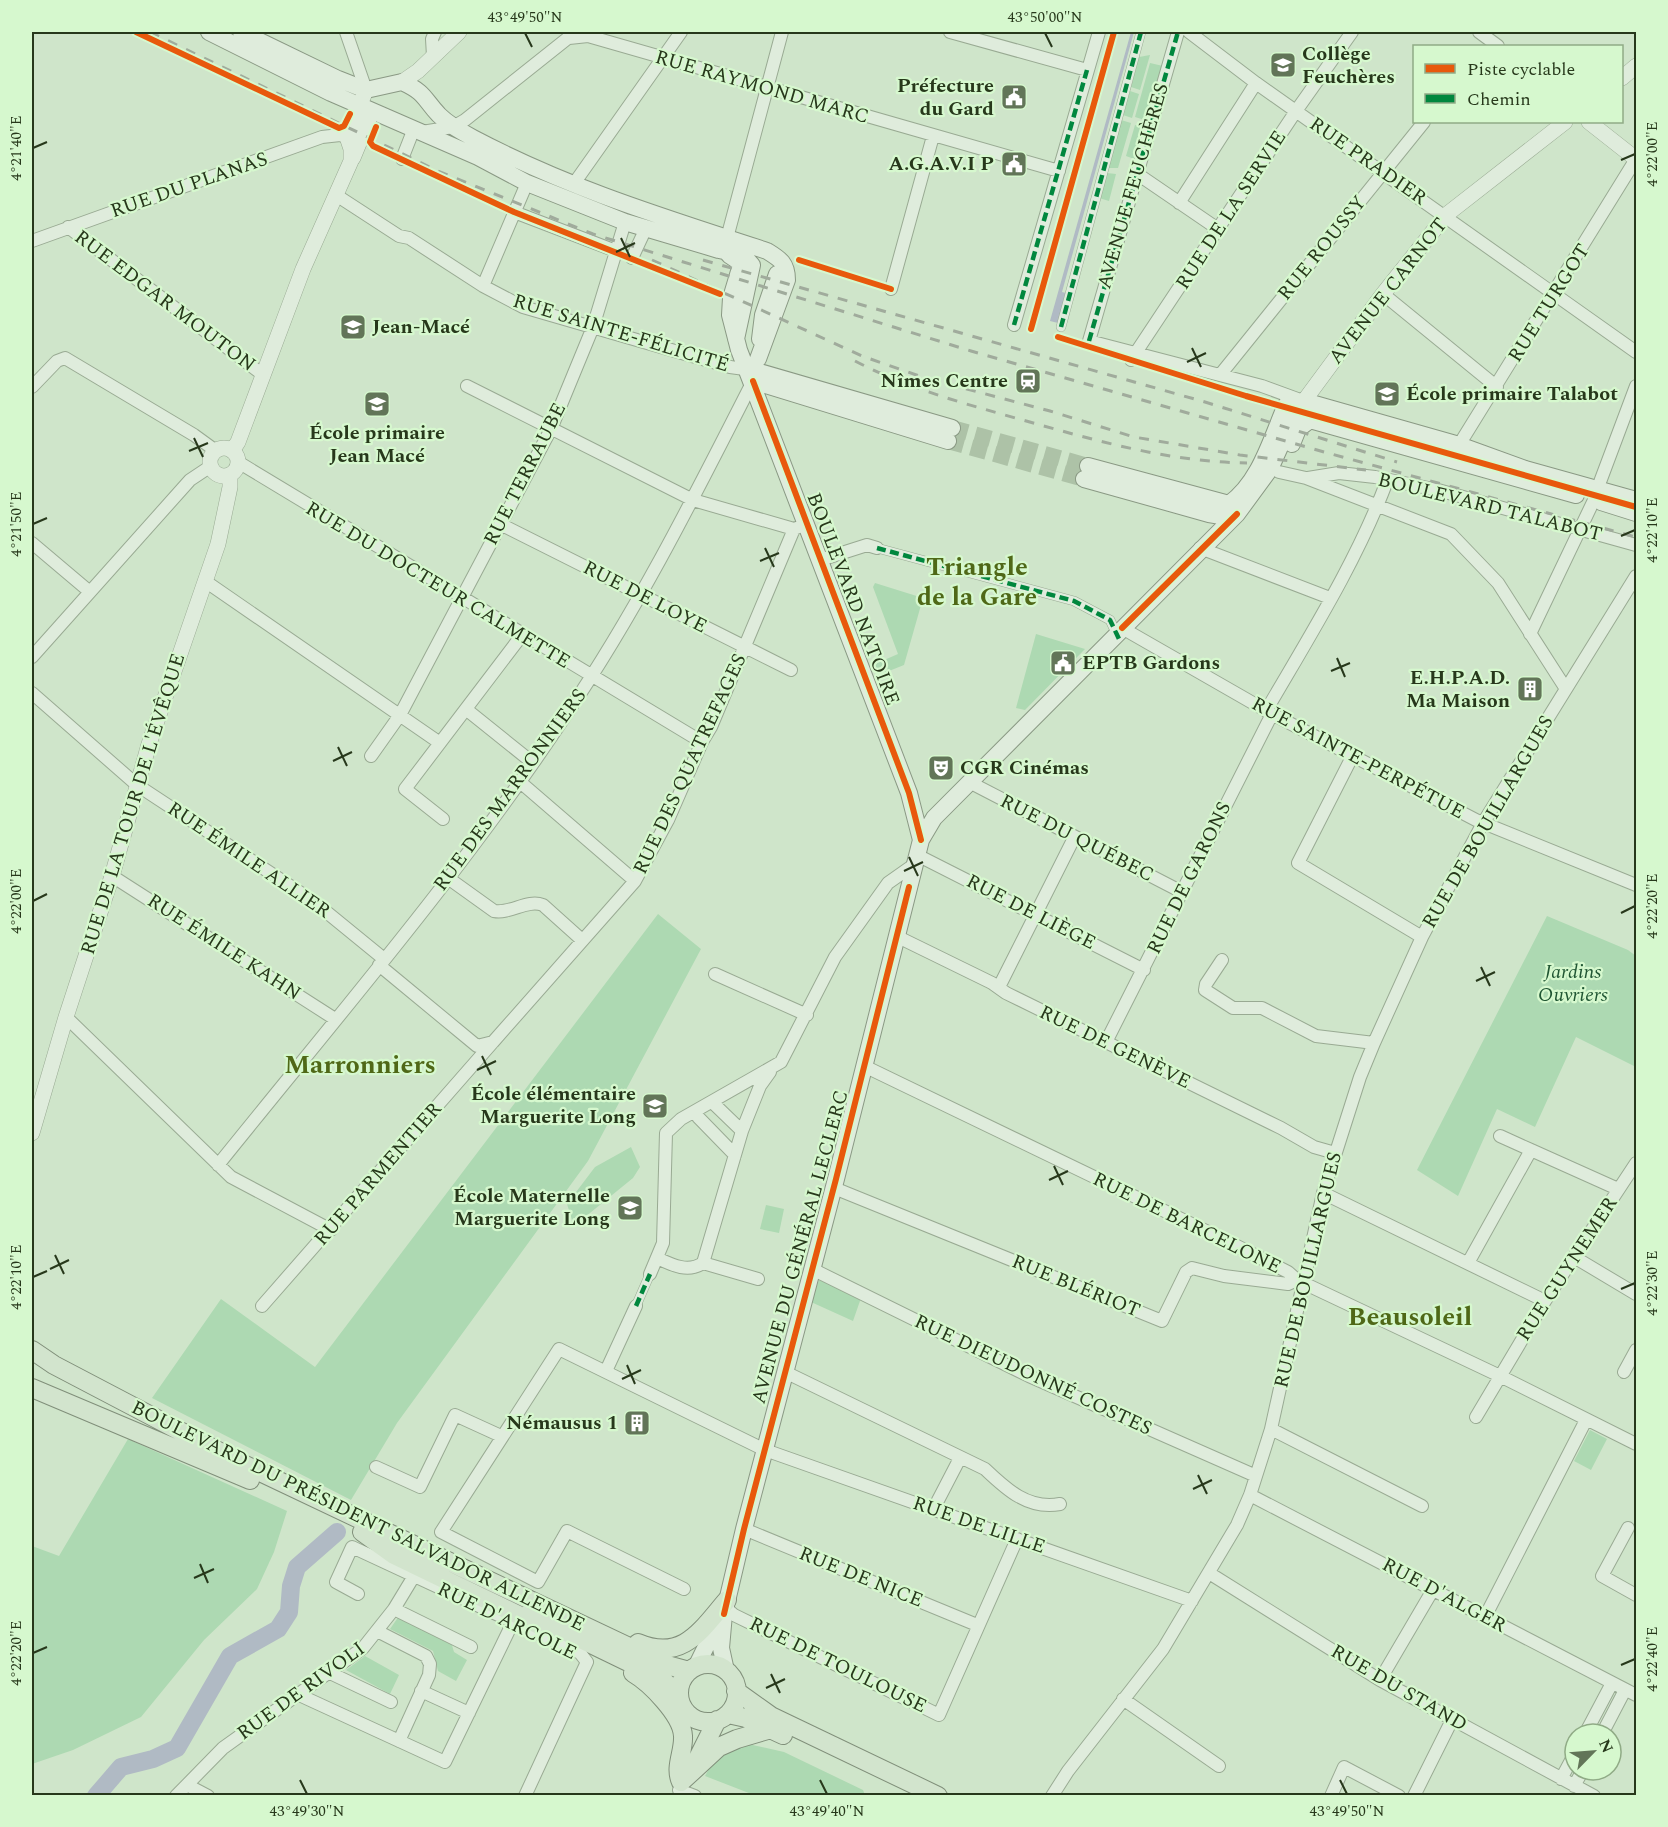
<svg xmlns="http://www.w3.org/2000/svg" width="1668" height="1827" font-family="Spectral,serif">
	<rect width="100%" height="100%" fill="#cfe5ca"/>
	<path fill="#add9b2" d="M1150 55 1140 90 1131 87 1139 57Z
		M1150 63 1163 66 1148 121 1135 117Z
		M1130 91 1139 94 1132 118 1123 115Z
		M1121 120 1131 123 1118 168H1108Z
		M1135 125 1146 128 1137 160 1126 156Z
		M1107 173 1116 174 1109 201 1099 198Z
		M875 583 923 598 904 665 879 675 875 664 898 654 873 587Z
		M1036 634 1085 649 1025 710 1016 708Z
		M658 914 701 949 588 1161 397 1423 351 1500 152 1398 221 1299 315 1367Z
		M1547 916 1628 950 1636 956V1067L1576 1037 1535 1127 1497 1109 1458 1196 1417 1170Z
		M631 1147 640 1167 633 1178 574 1226 567 1204 595 1167Z
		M766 1205 784 1209 779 1233 760 1229Z
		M819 1280 861 1298 853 1321 811 1302Z
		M1590 1430 1607 1439 1591 1470 1574 1461Z
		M128 1439 287 1511 274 1552 257 1589 204 1640 141 1717 73 1750 32 1764V1546L59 1556Z
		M399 1616 451 1642 454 1652 467 1660 456 1681 438 1671 433 1651 390 1629Z
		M365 1656 399 1675 390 1694 346 1670Z
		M748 1744 784 1752 863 1790 865 1795H754L705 1776 717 1754Z"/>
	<path fill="#b0bac4" d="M1131 32H1134L1062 292 1066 293 1058 323 1050 321Z"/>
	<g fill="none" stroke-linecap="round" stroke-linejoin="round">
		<path stroke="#b0bac4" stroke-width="18" d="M96 1796 121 1767 153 1759 177 1748 230 1656 278 1629 289 1612 291 1586 297 1567 337 1532"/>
		<path stroke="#adc2a7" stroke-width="16" stroke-dasharray="16 8" stroke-linecap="butt" d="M952 428 1088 466
			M948 441 1084 479"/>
		<defs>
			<path id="pedestrian" d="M1061 327 1141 32
				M877 548 1074 601 1110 620 1118 637
				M636 1306 650 1274"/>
			<path id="minor" d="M346 32 366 90
				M950 32 1087 70
				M1178 32 1089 341 1262 386 1303 401
				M1189 32 1256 83 1636 352
				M1479 32 1498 46
				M569 38 588 36 1059 171
				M433 56 432 39 435 32
				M422 132 453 127 465 120 573 34
				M402 159 413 131
				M1136 173 1218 229
				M573 185 681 32
				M336 195 399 236 409 238 483 286 523 307 730 367 752 370
				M1179 203 1256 83
				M514 212 616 251
				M68 227 262 374
				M727 238 782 32
				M32 241 322 137 340 135 347 137
				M632 258 646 228
				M483 286 527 183
				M891 289 933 136
				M1383 294 1497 387
				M1014 325 1099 32
				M1131 360 1296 111 1352 32
				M1220 375 1424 122
				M467 386 693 500 794 529
				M32 387 57 361 65 358 194 435 216 451
				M1459 445 1636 159
				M238 462 702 742
				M1279 472 1306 478 1451 534 1498 583 1566 689
				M1308 478 1339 473 1375 477 1438 490 1636 545
				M1597 490 1636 386
				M500 524 791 670
				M32 543 90 592
				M1200 548 1330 598
				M820 560 867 545 877 548
				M205 581 440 743
				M1122 628 1272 714 1476 820 1636 885
				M1530 634 1594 500
				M32 657 190 480 211 466
				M32 693 137 785 313 901 384 959
				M467 710 533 763
				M1266 711C1309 637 1357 561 1387 481
				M371 756 400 715 551 429 593 327 625 222
				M1352 757 1298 863 1422 937
				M519 781 635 881
				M971 783 1182 892
				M443 819 405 789 522 635
				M917 855 1144 970
				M112 876 335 1019
				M448 878 494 911C511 914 527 899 543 905L582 940
				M898 937 992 983 1006 993 1281 1128 1314 1147 1335 1153
				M1222 960 1206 984 1205 990 1233 1008H1262L1316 1036 1374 1043
				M379 965 477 1046 493 1042 635 881 668 820 702 742 711 727 794 529 807 524
				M715 974 807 1015
				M999 987 1074 838
				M66 1017 231 1177 331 1230
				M1106 1042 1272 714
				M864 1066 1233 1244 1288 1272 1297 1280 1500 1376 1636 1444
				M698 1117 735 1155
				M742 1131 760 1086 770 1072
				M1500 1136 1531 1150
				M218 1165C337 1017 461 873 566 715 638 609 695 495 753 381
				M834 1188 1162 1321 1186 1272 1192 1268 1224 1276 1288 1284 1297 1280
				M1323 1193 1545 1301
				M1574 1257 1636 1294
				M657 1258C672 1265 688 1273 703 1263L742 1131 712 1102
				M703 1263 758 1279
				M1468 1263 1531 1150 1618 1189
				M812 1269 1029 1376 1256 1476
				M650 1274 663 1243 666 1133 681 1119 781 1062 835 957 888 883 915 864
				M262 1306 493 1042
				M606 1371 636 1306
				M785 1372 985 1469C1006 1489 1028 1510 1060 1504
				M1624 1372 1636 1350
				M1476 1417 1545 1301 1636 1163
				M1271 1429 1422 1506
				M376 1467 420 1487 455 1415 501 1436
				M1250 1495 1636 1695
				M933 1510 960 1458
				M1628 1528 1602 1576 1636 1595
				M744 1529 977 1625
				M1209 1573 1380 1680 1594 1796
				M684 1589 567 1531 538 1582 441 1532 559 1349 765 1450 1192 1601
				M358 1594 336 1582 352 1547 580 1653 587 1662 525 1796
				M726 1608 734 1615 939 1715 1017 1539
				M394 1609 471 1647
				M1485 1617 1586 1420
				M377 1631 426 1656 430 1664 429 1675 399 1741
				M328 1672 391 1702
				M1380 1680 1434 1588
				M421 1691 469 1713
				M297 1694 445 1762 513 1622
				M1123 1699 1219 1766
				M1585 1734 1612 1683
				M1602 1734 1625 1690
				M1561 1779 1575 1753
				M187 1785 208 1796
				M1574 1786 1583 1770
				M679 1790 695 1796
				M176 1796 223 1748 363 1648 394 1609 414 1576
				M1052 1796 1068 1771 1163 1649 1237 1525 1250 1495 1271 1429 1323 1193 1360 1077 1374 1043 1422 937 1483 823 1636 576
				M1331 1796 1344 1767 1399 1796
				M1414 1796 1452 1720"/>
			<path id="tertiary" d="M1622 78 1636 66
				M402 82 418 71 459 32
				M1589 122 1636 159
				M353 158 372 112
				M1304 401 1383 294 1446 215 1565 122
				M210 462a14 14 0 1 1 28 0a14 14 0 1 1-28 0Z
				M232 451 238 442 303 269 351 161V149L347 137 364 95
				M32 1133 66 1017 112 876 149 744 218 544 230 487V475"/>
			<path id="secondary" d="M209 32 331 93 478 157 527 183 625 222 719 250 743 255 752 265 736 339
				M241 32 338 79 366 90 402 82C426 93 423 98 439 115 449 125 460 131 473 138 570 189 663 217 767 251 780 259 787 263 787 280L758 359
				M729 255 738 261 740 268 731 298 730 315 739 350 909 793 921 840
				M760 339 763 315 777 274
				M756 371 952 428
				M753 381 948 441
				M1292 444 1298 429 1310 420 1576 495
				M1088 466 1229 504C1260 482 1271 439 1286 405L1304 401 1459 445 1525 469 1636 500
				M1084 479 1209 514 1221 516 1237 514
				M1601 502 1636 513
				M696 1667 718 1622
				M726 1671 721 1648 724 1614 744 1529 836 1179 921 840 934 818 1237 514 1270 469 1297 409 1304 401"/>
			<path id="primary" d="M32 1350 54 1365 241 1463 667 1665 689 1671
				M32 1388 250 1480
				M362 1532 394 1555 539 1625
				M529 1614 661 1678 679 1696
				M638 1643C683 1662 701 1630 727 1600
				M679 1693a29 29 0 1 1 58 0a29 29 0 1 1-58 0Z
				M633 1673C650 1683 682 1715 683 1736 684 1752 674 1767 681 1782
				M736 1691 771 1716 938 1796
				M728 1714 746 1718 783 1735
				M695 1764 717 1720
				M681 1782 719 1747 737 1739 771 1729"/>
		</defs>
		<use href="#pedestrian" stroke="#99aa93" stroke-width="10"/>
		<use href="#minor" stroke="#99aa93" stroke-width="14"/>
		<use href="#tertiary" stroke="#99aa93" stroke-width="16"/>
		<use href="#secondary" stroke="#8a9984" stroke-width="18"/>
		<use href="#primary" stroke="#808f7a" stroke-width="20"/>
		<use href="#pedestrian" stroke="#dfecdc" stroke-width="9"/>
		<use href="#minor" stroke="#dfecdc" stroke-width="12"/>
		<use href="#tertiary" stroke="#dfecdc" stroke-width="15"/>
		<use href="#secondary" stroke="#dfecdc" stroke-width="16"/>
		<use href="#primary" stroke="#d2e4cd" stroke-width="18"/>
		<path stroke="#a0ab9c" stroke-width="3" stroke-dasharray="10 10" stroke-linecap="butt" d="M150 32 438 171 593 234 971 351 1324 452 1636 537
			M652 260 862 356 925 378 1050 411 1134 437 1240 455 1366 470
			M703 260 1205 402 1397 462
			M855 361C907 388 962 403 1019 419 1094 440 1168 462 1247 463"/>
		<path stroke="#00873e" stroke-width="4.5" stroke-dasharray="9 4.5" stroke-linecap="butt" d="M1014 325 1087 70
			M1061 327 1141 32
			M1089 341 1178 32
			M877 548 1074 601 1110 620 1119 639
			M636 1306 650 1274"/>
		<defs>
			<path id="cycleway" d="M136 32 339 128 344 126 350 114
				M376 127 370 142 373 146 514 212 720 294
				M799 260 891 289
				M1031 329 1114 32
				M1058 337 1246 396 1636 507
				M753 381 909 793 921 840
				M1122 628 1237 514
				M724 1614 744 1529 836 1179 909 887"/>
		</defs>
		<use href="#cycleway" stroke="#d6f8ce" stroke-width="10"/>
		<use href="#cycleway" stroke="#e8590c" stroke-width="6"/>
	</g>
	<path fill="none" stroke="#27381b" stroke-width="2" d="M525 33 532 47M1045 33 1052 47M33 148 47 142M1621 160 1635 154M621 238 630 257M616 252 635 243M1192 348 1201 367M1187 362 1206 353M194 438 203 457M189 451 208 443M33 524 47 518M1621 536 1635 530M765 548 774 567M760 561 779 553M1337 658 1345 677M1331 671 1350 663M338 747 347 766M333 761 352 752M909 857 918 876M904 871 923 862M33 901 47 894M1621 913 1635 906M1481 967 1490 986M1476 981 1495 972M482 1056 491 1075M477 1070 496 1061M1054 1166 1063 1185M1049 1180 1068 1171M55 1255 64 1274M50 1269 69 1260M33 1277 47 1271M1621 1289 1635 1283M627 1365 635 1384M622 1379 641 1370M1198 1475 1207 1494M1193 1489 1212 1480M200 1564 208 1583M194 1578 214 1569M33 1653 47 1647M1621 1665 1635 1659M771 1674 780 1693M766 1688 785 1679M300 1780 307 1794M820 1780 827 1794M1340 1780 1347 1794"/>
	<defs>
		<symbol id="school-square" viewBox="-11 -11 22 22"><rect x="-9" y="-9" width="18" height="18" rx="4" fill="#627558" stroke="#d6f8ce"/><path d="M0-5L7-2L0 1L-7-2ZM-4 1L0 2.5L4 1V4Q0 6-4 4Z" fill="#fff"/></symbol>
		<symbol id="civic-square" viewBox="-11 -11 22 22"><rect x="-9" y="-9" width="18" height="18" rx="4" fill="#627558" stroke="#d6f8ce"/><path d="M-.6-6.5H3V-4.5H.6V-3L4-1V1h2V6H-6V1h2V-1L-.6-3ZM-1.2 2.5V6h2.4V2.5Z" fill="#fff"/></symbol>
		<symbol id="station-square" viewBox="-11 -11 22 22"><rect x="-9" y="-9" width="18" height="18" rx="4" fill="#627558" stroke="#d6f8ce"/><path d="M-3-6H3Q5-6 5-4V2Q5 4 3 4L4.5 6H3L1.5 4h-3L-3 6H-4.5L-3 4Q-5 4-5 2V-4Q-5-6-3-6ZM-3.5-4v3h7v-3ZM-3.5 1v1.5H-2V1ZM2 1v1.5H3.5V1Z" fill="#fff"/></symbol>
		<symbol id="building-square" viewBox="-11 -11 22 22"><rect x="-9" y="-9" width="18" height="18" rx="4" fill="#627558" stroke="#d6f8ce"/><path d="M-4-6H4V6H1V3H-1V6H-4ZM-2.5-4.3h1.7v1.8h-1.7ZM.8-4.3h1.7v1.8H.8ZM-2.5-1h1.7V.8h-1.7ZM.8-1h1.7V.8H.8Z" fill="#fff"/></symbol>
		<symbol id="theatre-square" viewBox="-11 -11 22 22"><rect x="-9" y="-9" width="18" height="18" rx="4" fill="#627558" stroke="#d6f8ce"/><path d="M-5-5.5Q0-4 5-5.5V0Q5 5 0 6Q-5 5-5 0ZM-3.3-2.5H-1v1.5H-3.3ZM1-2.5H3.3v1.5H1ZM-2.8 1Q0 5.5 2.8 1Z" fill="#fff"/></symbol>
	</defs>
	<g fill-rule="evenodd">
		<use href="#school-square" x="1268" y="50" width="30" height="30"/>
		<use href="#civic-square" x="999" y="82" width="30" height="30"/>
		<use href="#civic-square" x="999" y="149" width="30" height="30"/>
		<use href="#school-square" x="338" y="312" width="30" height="30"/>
		<use href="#station-square" x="1013" y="366" width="30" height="30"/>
		<use href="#school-square" x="1372" y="379" width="30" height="30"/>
		<use href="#school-square" x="362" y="389" width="30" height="30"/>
		<use href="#civic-square" x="1048" y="648" width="30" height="30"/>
		<use href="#building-square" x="1515" y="674" width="30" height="30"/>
		<use href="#theatre-square" x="926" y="753" width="30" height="30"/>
		<use href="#school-square" x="640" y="1091" width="30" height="30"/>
		<use href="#school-square" x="615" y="1193" width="30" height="30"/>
		<use href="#building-square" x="622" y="1408" width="30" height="30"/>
	</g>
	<g text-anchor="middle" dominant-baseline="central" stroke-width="4.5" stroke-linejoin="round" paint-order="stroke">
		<g font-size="20" font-weight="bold" fill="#27381b" stroke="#d6f8ce" text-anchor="end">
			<text x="1302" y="54" text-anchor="start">Collège<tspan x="1302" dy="23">Feuchères</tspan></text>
			<text x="994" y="86">Préfecture<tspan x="994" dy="23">du Gard</tspan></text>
			<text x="994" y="164">A.G.A.V.I P</text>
			<text x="372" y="327" text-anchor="start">Jean-Macé</text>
			<text x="1008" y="381">Nîmes Centre</text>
			<text x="1406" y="394" text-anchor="start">École primaire Talabot</text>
			<text x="377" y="433" text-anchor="middle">École primaire<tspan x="377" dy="23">Jean Macé</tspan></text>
			<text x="1082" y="663" text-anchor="start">EPTB Gardons</text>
			<text x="1510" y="678">E.H.P.A.D.<tspan x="1510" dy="23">Ma Maison</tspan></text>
			<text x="960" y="768" text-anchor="start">CGR Cinémas</text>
			<text x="636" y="1094">École élémentaire<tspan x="636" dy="23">Marguerite Long</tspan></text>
			<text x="610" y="1196">École Maternelle<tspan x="610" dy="23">Marguerite Long</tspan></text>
			<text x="618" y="1423">Némausus 1</text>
		</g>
		<g font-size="20" fill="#27381b" stroke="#d6f8ce">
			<text transform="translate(762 87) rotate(16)">RUE RAYMOND MARC</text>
			<text transform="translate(1368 161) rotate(35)">RUE PRADIER</text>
			<text transform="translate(189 185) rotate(-19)">RUE DU PLANAS</text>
			<text transform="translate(1133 186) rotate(-74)">AVENUE FEUCHÈRES</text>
			<text transform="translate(1231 210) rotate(-57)">RUE DE LA SERVIE</text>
			<text transform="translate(1322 248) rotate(-51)">RUE ROUSSY</text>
			<text transform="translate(1388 291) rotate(-52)">AVENUE CARNOT</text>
			<text transform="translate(165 301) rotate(37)">RUE EDGAR MOUTON</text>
			<text transform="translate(1549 303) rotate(-58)">RUE TURGOT</text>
			<text transform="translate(621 333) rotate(17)">RUE SAINTE-FÉLICITÉ</text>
			<text transform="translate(525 474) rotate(-63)">RUE TERRAUBE</text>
			<text transform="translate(1490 507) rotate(14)">BOULEVARD TALABOT</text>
			<text transform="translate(438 585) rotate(31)">RUE DU DOCTEUR CALMETTE</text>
			<text transform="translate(645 597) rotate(27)">RUE DE LOYE</text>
			<text transform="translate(853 599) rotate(69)">BOULEVARD NATOIRE</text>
			<text transform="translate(1358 758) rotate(28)">RUE SAINTE-PERPÉTUE</text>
			<text transform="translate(690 764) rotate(-65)">RUE DES QUATREFAGES</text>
			<text transform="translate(510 790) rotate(-54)">RUE DES MARRONNIERS</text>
			<text transform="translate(133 804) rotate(-73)">RUE DE LA TOUR DE L'ÉVÊQUE</text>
			<text transform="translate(1488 822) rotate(-60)">RUE DE BOUILLARGUES</text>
			<text transform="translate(1077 838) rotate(27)">RUE DU QUÉBEC</text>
			<text transform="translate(249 860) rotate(34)">RUE ÉMILE ALLIER</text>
			<text transform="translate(1189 878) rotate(-64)">RUE DE GARONS</text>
			<text transform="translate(1031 912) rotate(27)">RUE DE LIÈGE</text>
			<text transform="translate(224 947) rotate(33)">RUE ÉMILE KAHN</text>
			<text transform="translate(1115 1047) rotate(26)">RUE DE GENÈVE</text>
			<text transform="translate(378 1174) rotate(-49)">RUE PARMENTIER</text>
			<text transform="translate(1187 1223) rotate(26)">RUE DE BARCELONE</text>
			<text transform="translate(800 1247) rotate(-75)">AVENUE DU GÉNÉRAL LECLERC</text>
			<text transform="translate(1567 1269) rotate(-57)">RUE GUYNEMER</text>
			<text transform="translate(1308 1270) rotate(-77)">RUE DE BOUILLARGUES</text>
			<text transform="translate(1076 1286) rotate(22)">RUE BLÉRIOT</text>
			<text transform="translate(1033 1375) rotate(25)">RUE DIEUDONNÉ COSTES</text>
			<text transform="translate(358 1516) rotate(26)">BOULEVARD DU PRÉSIDENT SALVADOR ALLENDE</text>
			<text transform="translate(979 1525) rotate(19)">RUE DE LILLE</text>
			<text transform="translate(861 1577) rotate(22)">RUE DE NICE</text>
			<text transform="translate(1444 1595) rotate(28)">RUE D'ALGER</text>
			<text transform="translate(507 1621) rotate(26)">RUE D'ARCOLE</text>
			<text transform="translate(838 1665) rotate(26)">RUE DE TOULOUSE</text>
			<text transform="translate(1399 1688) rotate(30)">RUE DU STAND</text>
			<text transform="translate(301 1691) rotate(-36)">RUE DE RIVOLI</text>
		</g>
		<g font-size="20" font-style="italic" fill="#205633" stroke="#d6f8ce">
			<text x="1573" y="972">Jardins<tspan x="1573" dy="23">Ouvriers</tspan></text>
		</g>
		<g font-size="26" font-weight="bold" fill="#4f6817" stroke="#d6f8ce">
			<text x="977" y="567">Triangle<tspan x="977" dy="30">de la Gare</tspan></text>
			<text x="360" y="1065">Marronniers</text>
			<text x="1410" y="1317">Beausoleil</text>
		</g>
	</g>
	<rect width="1668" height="1827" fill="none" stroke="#d6f8ce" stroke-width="66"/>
	<rect x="1413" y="45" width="210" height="78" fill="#d6f8ce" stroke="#90ab86" stroke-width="1.5"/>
	<rect x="1425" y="64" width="30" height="9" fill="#e8590c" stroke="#90ab86" stroke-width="1.5"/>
	<text x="1467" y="75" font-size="18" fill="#27381b">Piste cyclable</text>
	<rect x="1425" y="94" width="30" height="9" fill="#00873e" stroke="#90ab86" stroke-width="1.5"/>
	<text x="1467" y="105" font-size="18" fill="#27381b">Chemin</text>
	<g transform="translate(1593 1752) rotate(65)"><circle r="28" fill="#d6f8ce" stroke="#90ab86" stroke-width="1.5"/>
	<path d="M0-4.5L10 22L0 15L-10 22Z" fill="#627558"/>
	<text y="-9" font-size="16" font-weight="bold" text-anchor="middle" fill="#27381b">N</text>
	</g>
	<rect x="33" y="33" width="1602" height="1761" fill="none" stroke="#27381b" stroke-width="2"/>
	<g font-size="15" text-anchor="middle" fill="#27381b">
		<text x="525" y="22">43°49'50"N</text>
		<text x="1045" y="22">43°50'00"N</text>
		<text transform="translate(16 148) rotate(-90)" y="5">4°21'40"E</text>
		<text transform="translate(1652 154) rotate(-90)" y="5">4°22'00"E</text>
		<text transform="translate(16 524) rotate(-90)" y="5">4°21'50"E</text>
		<text transform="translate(1652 530) rotate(-90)" y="5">4°22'10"E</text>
		<text transform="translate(16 901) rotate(-90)" y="5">4°22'00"E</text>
		<text transform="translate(1652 906) rotate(-90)" y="5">4°22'20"E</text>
		<text transform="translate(16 1277) rotate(-90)" y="5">4°22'10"E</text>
		<text transform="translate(1652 1283) rotate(-90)" y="5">4°22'30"E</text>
		<text transform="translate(16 1653) rotate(-90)" y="5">4°22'20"E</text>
		<text transform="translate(1652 1659) rotate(-90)" y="5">4°22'40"E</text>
		<text x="307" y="1816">43°49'30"N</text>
		<text x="827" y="1816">43°49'40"N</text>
		<text x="1347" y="1816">43°49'50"N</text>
	</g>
</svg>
